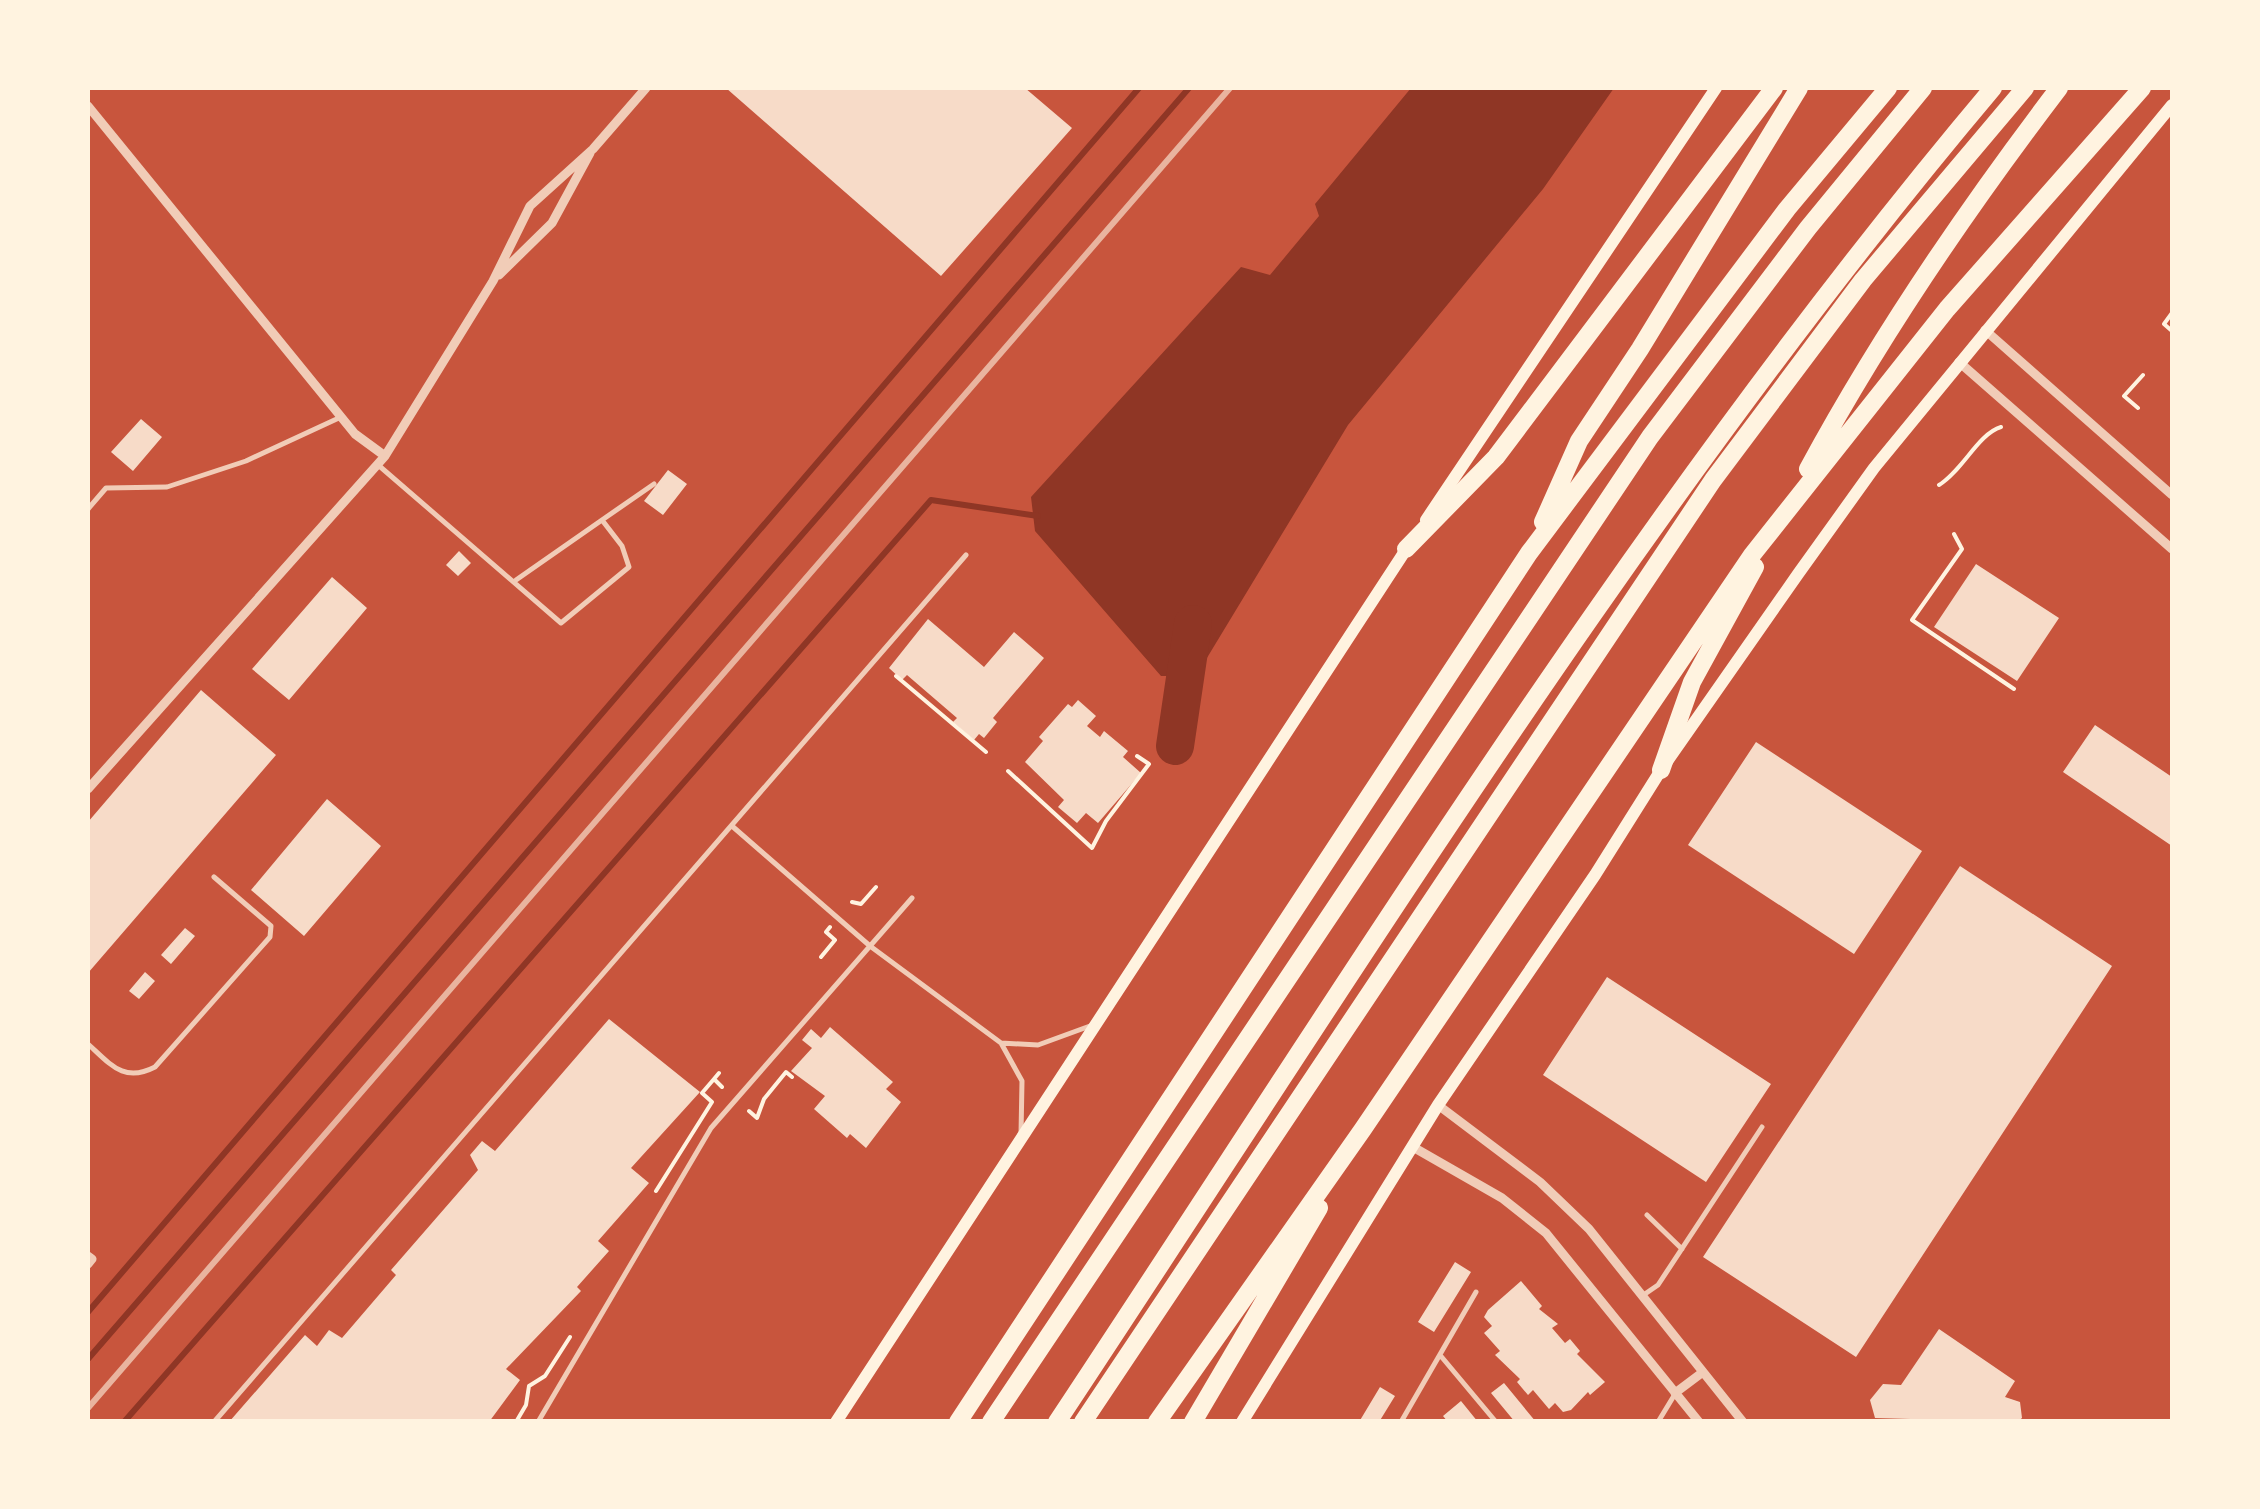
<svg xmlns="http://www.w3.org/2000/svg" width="2260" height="1509" font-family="'Nunito Sans',sans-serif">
	<rect width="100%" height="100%" fill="#c8553d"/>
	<path fill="#8f3625" d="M1411 88H1614L1543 189 1348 425 1196 676H1161L1035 531 1031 497 1241 267 1270 275 1319 216 1315 204Z"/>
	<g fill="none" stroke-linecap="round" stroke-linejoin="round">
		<path stroke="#8f3625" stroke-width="6" d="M88 1312 1139 88
			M88 1359 1189 88
			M124 1422 931 500 1038 516"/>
		<path stroke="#8f3625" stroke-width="38" d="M1175 746 1193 624"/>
	</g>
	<path fill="#f7dbc8" d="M726 88H1025L1072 128 941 276Z
		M141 419 162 437 133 471 111 452Z
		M668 470 687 484 663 515 644 501Z
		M459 551 471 563 458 576 446 565Z
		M1976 564 2059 618 2017 681 1934 627Z
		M332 577 367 608 289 700 252 669Z
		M928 619 984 667 1014 632 1044 658 993 718 997 722 984 738 979 734 974 740 953 722 957 718 907 675 902 680 889 668Z
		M201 690 276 755 88 973V822Z
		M1078 700 1096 716 1087 726 1100 737 1104 731 1128 751 1123 757 1141 773 1098 823 1086 813 1077 823 1058 807 1064 800 1025 762 1043 741 1039 737 1068 704 1072 707Z
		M2095 725 2172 777V846L2063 772Z
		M1756 742 1922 851 1854 954 1688 845Z
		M327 799 381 846 304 936 251 890Z
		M1960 866 2112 966 1856 1357 1703 1257Z
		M185 928 195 936 171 964 161 955Z
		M145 972 155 981 139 999 129 991Z
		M1607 977 1771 1084 1706 1182 1543 1075Z
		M609 1019 700 1092 631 1168 649 1183 598 1241 609 1251 577 1287 581 1291 506 1369 520 1380 489 1422H229L305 1335 317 1346 329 1330 342 1338 396 1275 391 1270 478 1170 470 1155 482 1141 495 1151Z
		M830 1027 893 1082 886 1089 901 1102 866 1148 850 1134 847 1138 814 1109 825 1096 791 1071 812 1048 802 1040 811 1029 821 1038Z
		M1455 1262 1471 1272 1434 1332 1418 1322Z
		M1521 1281 1542 1306 1539 1309 1558 1324 1552 1328 1565 1343 1570 1339 1580 1351 1577 1354 1605 1382 1590 1395 1588 1392 1571 1410 1563 1412 1555 1403 1549 1409 1533 1390 1528 1395 1517 1382 1520 1379 1495 1355 1500 1351 1484 1333 1492 1326 1484 1317 1488 1310Z
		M1939 1329 2015 1381 2005 1397 2020 1402 2022 1418 2017 1422 1875 1418 1870 1400 1883 1384 1901 1385Z
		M1504 1383 1536 1422H1515L1491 1393Z
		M1380 1387 1395 1396 1379 1422H1359Z
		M1461 1401 1478 1422H1448L1443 1416Z"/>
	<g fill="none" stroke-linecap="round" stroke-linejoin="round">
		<path stroke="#fff3e0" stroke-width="4" d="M2172 313 2164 324 2172 331
			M2138 408 2124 396 2143 375
			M1939 485C1963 470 1978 434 2001 427
			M1954 534 1962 549 1912 620 2014 689
			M896 676 986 752
			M1008 771 1092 848 1106 821 1149 764 1137 756
			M852 902 861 904 876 887
			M821 957 835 940 826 932 830 927
			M719 1073 714 1079 722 1087
			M749 1111 757 1118 764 1099 786 1072 792 1077
			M656 1191 712 1102 702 1093 714 1079
			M516 1422 526 1405 529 1386 545 1376 570 1337"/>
		<path stroke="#f1ccb7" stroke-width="5" d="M377 464 561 623 629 567 622 546 602 520 654 484
			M88 509 106 488 167 487 246 461 341 417
			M516 580 602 520
			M732 826 870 946 1001 1043 1022 1081 1021 1134
			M1001 1043 1038 1045 1090 1026
			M88 1044C111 1065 124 1083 155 1067L270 937 271 926 214 877
			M1647 1215 1682 1249
			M1642 1296 1658 1285 1762 1127
			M1440 1355 1496 1422
			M214 1422 966 555
			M538 1422 711 1128 912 898
			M1401 1422 1476 1292
			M1658 1422 1675 1394"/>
		<path stroke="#f1ccb7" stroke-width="9" d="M88 106 355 434 385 456
			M499 275 552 223 590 153
			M1985 330 2172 495
			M1959 362 2172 549
			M88 789 385 456 493 281 530 206 593 149 646 88
			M1438 1105 1540 1182 1589 1229 1743 1422
			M1413 1147 1502 1198 1546 1233 1699 1422
			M88 1256 92 1259 88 1264
			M1675 1393 1703 1372"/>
		<path stroke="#fff3e0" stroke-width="12" d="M1426 520 1716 88
			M836 1422 1409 545
			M1242 1422 1438 1105 1595 875 1661 770 1798 574 1874 468 2172 105"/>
		<path stroke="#fff3e0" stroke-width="18" d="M1808 469C1881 334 1966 210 2059 88
			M1543 522 1579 441 1640 349 1799 88
			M1406 549 1496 457 1774 88
			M1661 770 1692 682 1755 567
			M958 1422 1529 553 1787 209 1888 88
			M991 1422 1650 437 1808 228 1923 88
			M1057 1422C1357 969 1643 503 1993 88
			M1083 1422 1713 480 1863 280 2025 88
			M1157 1422 1363 1129 1752 555 1947 309 2142 88
			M1193 1422 1319 1208"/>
		<path stroke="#e9b49f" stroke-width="6" d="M88 1408 1230 88"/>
	</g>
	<rect width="2260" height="1509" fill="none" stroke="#fff3e0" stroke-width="180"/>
</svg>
